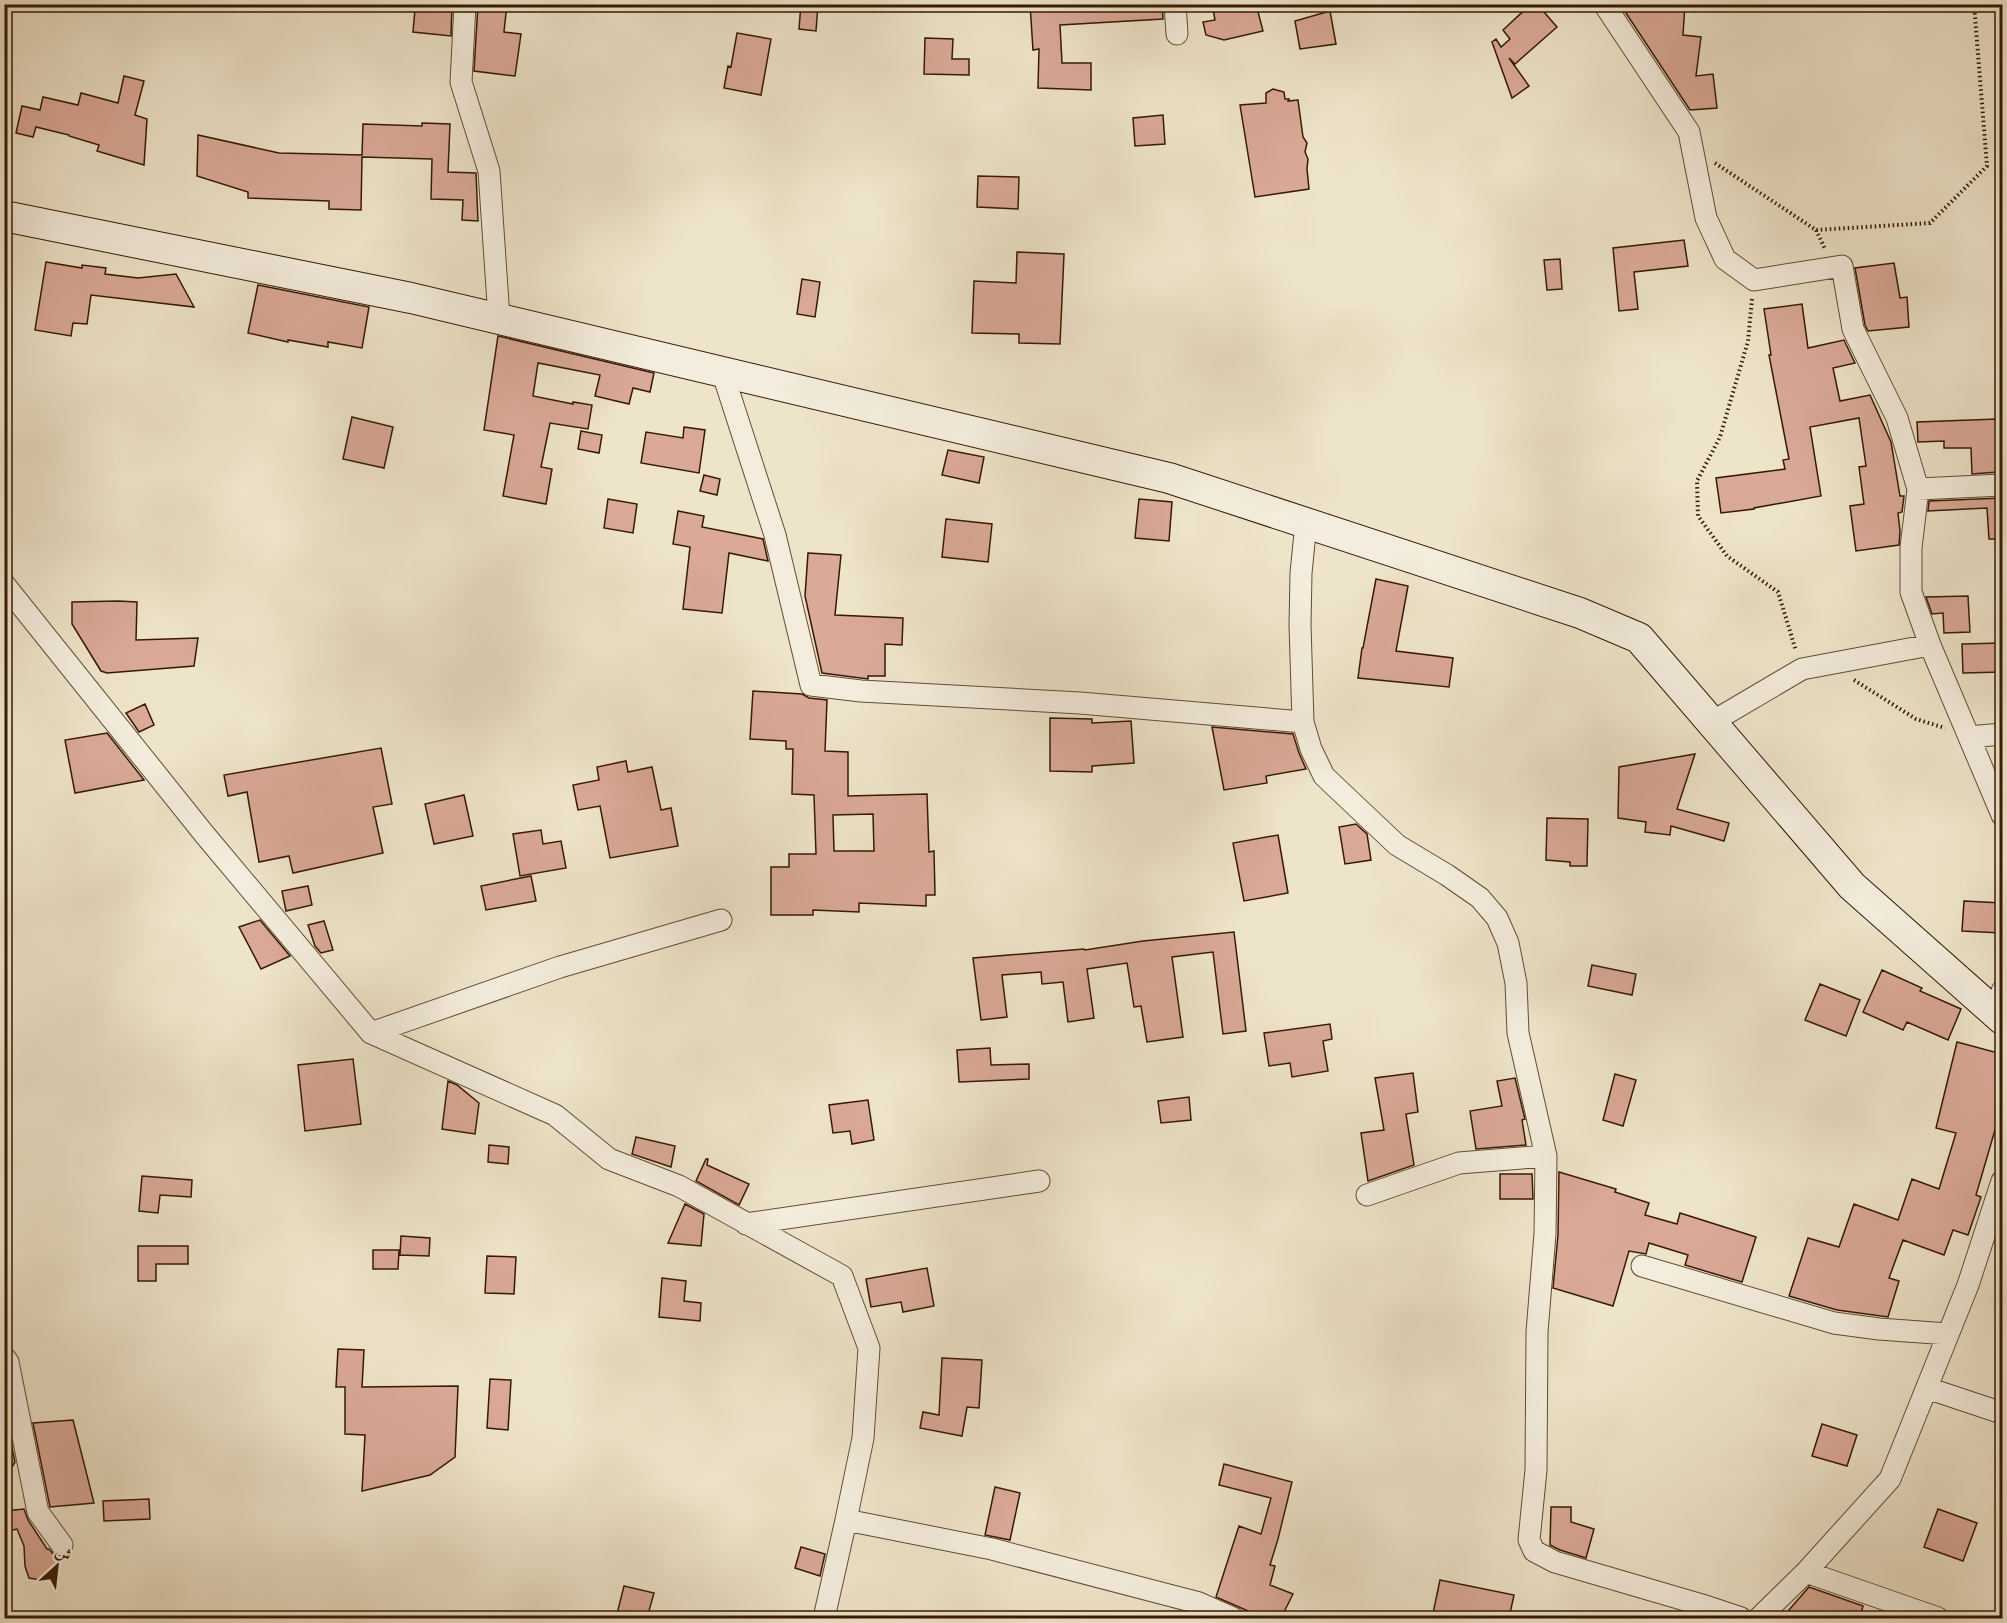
<svg xmlns="http://www.w3.org/2000/svg" width="2007" height="1623" font-family="Cardo,Amiri,serif">
	<rect width="100%" height="100%" fill="#eee4ca"/>
	<filter id="stains"><feTurbulence type="fractalNoise" baseFrequency=".00333" numOctaves="4"/><feColorMatrix values="0 0 0 0 .2 0 0 0 0 .09 0 0 0 0 .02 0 0 0 .5 -.17"/></filter>
	<radialGradient id="worn" r=".72"><stop offset=".6" stop-color="#630" stop-opacity="0"/><stop offset="1" stop-color="#630" stop-opacity=".3"/></radialGradient>
	<path fill="#daa997" stroke="#351a02" stroke-width="1.5" fill-rule="evenodd" d="M418 4H452L451 36 413 32 415 9H418Z
		M478 4H507L504 32 521 34 515 76 474 71Z
		M801 4H818L816 31 799 29Z
		M1030 4H1162L1163 19 1060 25 1062 63H1091V90L1038 88 1039 49 1033 50Z
		M1212 4H1256L1263 31 1224 40 1206 35 1203 22 1215 20Z
		M1531 4H1537L1557 27 1515 64 1509 58 1529 86 1512 98 1492 42 1496 39 1501 47 1510 39 1503 30Z
		M1620 4H1685L1683 35 1701 37 1696 76 1713 74 1717 108 1690 110Z
		M1330 11 1336 44 1300 49 1295 21Z
		M737 33 771 39 761 95 724 88 728 66 731 67Z
		M925 38 953 39 952 59H969V75L924 74Z
		M124 76 144 81 135 115 147 119 144 165 97 151 99 145 69 136V135L36 127 33 137 16 133 22 106 40 110 43 97 78 105 81 93 118 103Z
		M1273 89 1284 92 1285 99H1289L1288 101 1298 100 1303 137 1307 143 1305 152 1308 159 1307 169 1309 189 1255 197 1240 105 1266 103V93Z
		M1163 115 1165 144 1135 146 1133 118Z
		M422 123 450 124 448 172 476 173 478 221 462 220 463 200 431 199 432 159 362 157 361 210 329 209V201L248 198V192L197 176 198 135 279 153 362 155 363 124 422 126Z
		M978 176 1019 177 1018 209 977 207Z
		M1684 240 1688 266 1634 272 1638 309 1619 311 1613 248Z
		M1017 252 1064 254 1060 344 1019 343V334L972 333 974 281 1016 283Z
		M1560 259 1562 289 1547 290 1544 260Z
		M46 262 82 268V265L106 268 105 274 138 278 176 274 194 307 91 295 87 324 73 323 71 336 35 330Z
		M1894 263 1900 298 1907 297 1909 327 1868 331 1865 325 1855 268Z
		M802 279 820 282 815 317 797 314Z
		M258 285 369 307 362 348 328 342V347L288 340V342L248 333Z
		M1802 304 1808 348 1844 340 1854 361 1855 363 1833 368 1840 401 1870 395 1891 442 1900 496H1904L1902 512 1898 513 1900 531 1899 545 1856 551 1850 506 1864 504 1859 467 1866 466 1859 418 1810 427 1821 496 1754 508V509L1721 513 1716 478 1785 469 1783 460 1789 459 1769 355H1771L1764 309Z
		M498 336 654 373 650 392 633 388 629 404 595 396 600 375 538 363 533 396 573 404V402L592 405 588 429 550 423 541 467 552 469 546 504 503 496 514 435 484 430Z
		M352 417 393 427 384 468 343 459Z
		M1997 419 1998 472 1972 474 1971 448H1944V441L1918 442 1917 422Z
		M684 427 705 430 699 473 641 463 646 432 683 438Z
		M581 431 602 435 599 453 578 449Z
		M948 450 984 457 979 483 942 475Z
		M704 475 720 479 717 495 700 491Z
		M2002 498V539H1989L1987 508 1928 511 1929 501Z
		M608 499 637 504 633 533 604 528Z
		M1139 499 1172 502 1169 541 1135 538Z
		M678 511 704 516 702 527 763 539 768 561 729 553 722 613 683 609 690 547 673 544Z
		M946 519 992 524 988 562 942 557Z
		M808 553 841 555 835 615 903 618 902 645 885 644V676H868V679L822 673 805 596Z
		M1376 579 1408 586 1396 651 1453 658 1449 687 1358 678 1362 648H1363Z
		M1968 596 1970 632 1944 633 1943 613 1932 614 1926 597Z
		M118 601 137 602 136 640 198 638 194 666 107 673 101 671 72 624V602Z
		M2002 643V672L1963 673 1962 644Z
		M753 691 802 694 809 698 827 700 825 751 848 752V796L927 794 929 852 934 851 935 895H926V906L859 903V912L813 910V915H771V867H789V854H816L814 795 792 794 793 749H786V741L750 739ZM873 814 874 851H834L833 815Z
		M145 704 154 725 139 732 126 713Z
		M1050 718 1092 719V723L1131 721 1134 763 1092 766V772L1050 771Z
		M1212 727 1293 734 1299 753 1306 769 1266 776 1267 783 1224 790Z
		M107 733 144 780 75 793 65 740Z
		M381 748 392 804 373 807 383 853 293 873 289 856 259 862 247 792 228 796 224 775Z
		M1695 754 1677 809 1729 823 1724 841 1671 826 1670 835 1645 832 1646 822 1618 818 1619 767Z
		M626 761 628 772 652 767 661 810 671 808 678 846 610 858 600 806 578 810 573 785 599 780 597 767Z
		M464 795 473 836 434 844 425 804Z
		M1547 818 1588 819 1587 866H1570V862L1546 860Z
		M1356 824 1367 834 1371 860 1345 864 1339 827Z
		M541 830 543 844 561 841 566 868 520 876 513 834Z
		M1278 835 1288 893 1244 901 1233 843Z
		M531 876 536 901 486 910 481 886Z
		M308 886 312 905 286 911 282 891Z
		M1964 901 2002 903 2001 933 1962 931Z
		M260 920 290 956 261 969 239 927Z
		M324 921 333 950 321 953 315 946 308 925Z
		M1234 932 1246 1031 1223 1034 1213 952 1172 957 1183 1037 1147 1042 1141 1006 1134 1007 1127 963 1087 969 1094 1018 1068 1022 1063 982 1042 984 1041 972 1002 975 1007 1017 981 1020 973 958 1084 949 1085 950 1143 941Z
		M1592 965 1636 974 1632 995 1588 986Z
		M1882 970 1922 988 1920 991 1961 1009 1948 1040 1907 1022 1903 1030 1863 1012Z
		M1820 984 1860 1000 1846 1036 1805 1020Z
		M1330 1024 1332 1039 1323 1041 1328 1071 1292 1077 1290 1063 1269 1066 1264 1033Z
		M1957 1042 2002 1054V1106L1976 1195 1981 1197 1968 1235 1953 1230 1944 1255 1903 1240 1889 1278 1899 1281 1888 1317 1837 1310 1789 1296 1808 1238 1839 1247 1854 1204 1898 1220 1912 1179 1939 1189 1956 1133 1936 1128Z
		M990 1048 991 1065 1029 1064V1079L959 1082 957 1050Z
		M353 1059 361 1124 305 1131 298 1065Z
		M1413 1073 1418 1112 1406 1114 1414 1165 1368 1181 1361 1133 1384 1130 1375 1078Z
		M1615 1074 1636 1080 1623 1126 1603 1120Z
		M1515 1078 1525 1119 1522 1120 1526 1145 1476 1149 1470 1111 1502 1106 1497 1081Z
		M448 1081 457 1085 479 1103 475 1134 442 1129Z
		M1189 1097 1191 1120 1161 1123 1158 1101Z
		M868 1100 874 1140 852 1144 850 1131 833 1133 829 1105Z
		M636 1137 675 1146 671 1167 632 1154Z
		M489 1145 509 1147 508 1164 488 1162Z
		M706 1159H708L707 1165 749 1184 739 1205 696 1181Z
		M1559 1172 1616 1189 1615 1192 1649 1203 1645 1215 1677 1224 1680 1213 1756 1237 1742 1282 1685 1265 1688 1255 1649 1243 1646 1254 1629 1251 1613 1306 1553 1288 1558 1235Z
		M1500 1174H1532L1533 1199H1500Z
		M142 1176 192 1180 191 1197 160 1195 158 1213 139 1211Z
		M685 1204 704 1214 701 1246 668 1243Z
		M401 1236 430 1238 429 1256 400 1255Z
		M138 1246H188V1264H156V1281H138Z
		M373 1250H399L398 1269H373Z
		M487 1256 516 1257 514 1294 485 1293Z
		M927 1268 934 1306 903 1312 901 1302 871 1307 866 1279Z
		M662 1278 686 1281 684 1301 701 1303 700 1321 659 1317Z
		M338 1349 364 1350 362 1387 458 1386 455 1457 430 1475 362 1491 365 1435 345 1434V1387H336Z
		M942 1358 982 1360 979 1408 967 1407 962 1436 920 1428 923 1412 939 1415Z
		M490 1379 511 1380 508 1430 487 1428Z
		M73 1420 94 1503 50 1507 33 1423Z
		M1822 1424 1857 1435 1847 1466 1812 1456Z
		M11 1443 15 1462 4 1480V1444Z
		M1224 1464 1292 1482 1278 1539 1270 1565 1275 1566 1270 1585 1293 1594 1281 1618H1264L1216 1597 1239 1526 1261 1534 1271 1498 1219 1485Z
		M995 1487 1020 1493 1010 1540 985 1535Z
		M149 1499 150 1519 104 1521 103 1501Z
		M1551 1507H1571V1522L1594 1529 1586 1558 1560 1550 1550 1545Z
		M24 1509 28 1520 47 1549H49L54 1555 58 1562 51 1577 41 1580 29 1578 25 1566 24 1546 17 1529 4 1532V1511Z
		M1938 1509 1977 1523 1963 1561 1924 1547Z
		M801 1547 825 1554 820 1576 795 1568Z
		M1440 1580 1514 1595 1509 1618H1432Z
		M624 1586 654 1593 647 1618H616Z
		M1809 1587 1863 1606 1860 1618H1782Z"/>
	<g fill="none" stroke-linecap="round" stroke-linejoin="round">
		<defs>
			<path id="street" d="M465 4 461 82 489 171 499 318
				M1175 4 1177 34
				M1604 4 1689 132 1706 218 1725 259 1754 280 1842 266 1853 329 1897 418 1918 489 1911 548V592L1930 645 2002 815
				M722 371 775 535 811 685 861 691 1080 703 1303 722
				M1918 489 2002 485
				M1306 523 1301 573 1300 625 1303 722 1311 749 1324 776 1397 845 1447 875 1480 898 1497 918 1508 943 1516 983 1518 1033 1546 1156 1545 1234 1537 1332 1536 1470 1529 1540 1534 1551 1555 1562 1702 1605 1741 1618
				M4 584 205 835 371 1033 555 1115 609 1159 679 1186 842 1276 869 1348 863 1438 846 1520 992 1549 1199 1603 1233 1618
				M1712 722 1802 669 1930 645
				M1969 737 2002 734
				M1996 1015 2002 991
				M371 1033 560 967 721 920
				M1367 1195 1459 1163 1546 1156
				M746 1224 1039 1181
				M1642 1266 1834 1323 1879 1329 1948 1334
				M4 1357 8 1362 38 1512 62 1545
				M1927 1388 2002 1413
				M1806 1572 1938 1618
				M824 1618 846 1520
				M1759 1618 1806 1572 1890 1479 1968 1285 2002 1181"/>
			<path id="secondary" d="M4 216 411 298 1169 478 1580 613 1639 638 1852 886 2002 1019"/>
		</defs>
		<use href="#street" stroke="#634c34" stroke-width="23"/>
		<use href="#secondary" stroke="#351a02" stroke-width="32"/>
		<path stroke="#351a02" stroke-width="4" stroke-dasharray="1.5 3" stroke-linecap="butt" d="M1715 163 1816 230 1930 223 1987 166 1974 4
			M1816 230 1825 249
			M1752 299 1748 341 1720 437 1697 481 1698 516 1727 556 1778 592 1796 651
			M1854 680 1916 719 1945 728"/>
		<use href="#street" stroke="#f4eddd" stroke-width="21"/>
		<use href="#secondary" stroke="#f4eddd" stroke-width="30"/>
	</g>
	<rect width="2007" height="1623" fill="none" stroke="#eee4ca" stroke-width="24"/>
	<rect x="6" y="6" width="1995" height="1611" fill="none" stroke="#351a02" stroke-width="3"/>
	<rect x="12" y="12" width="1983" height="1599" fill="none" stroke="#351a02" stroke-width="1.5"/>
	<g transform="translate(57 1566) rotate(27)" stroke="#f4eddd" stroke-width="4.5" paint-order="stroke">
	<path d="M0-4.5L10 22L0 15L-10 22Z" fill="#351a02"/>
	<text y="-9" font-size="16" font-weight="bold" text-anchor="middle" fill="#351a02">ش</text>
	</g>
	<rect width="100%" height="100%" filter="url(#stains)"/>
	<rect width="100%" height="100%" fill="url(#worn)"/>
</svg>
